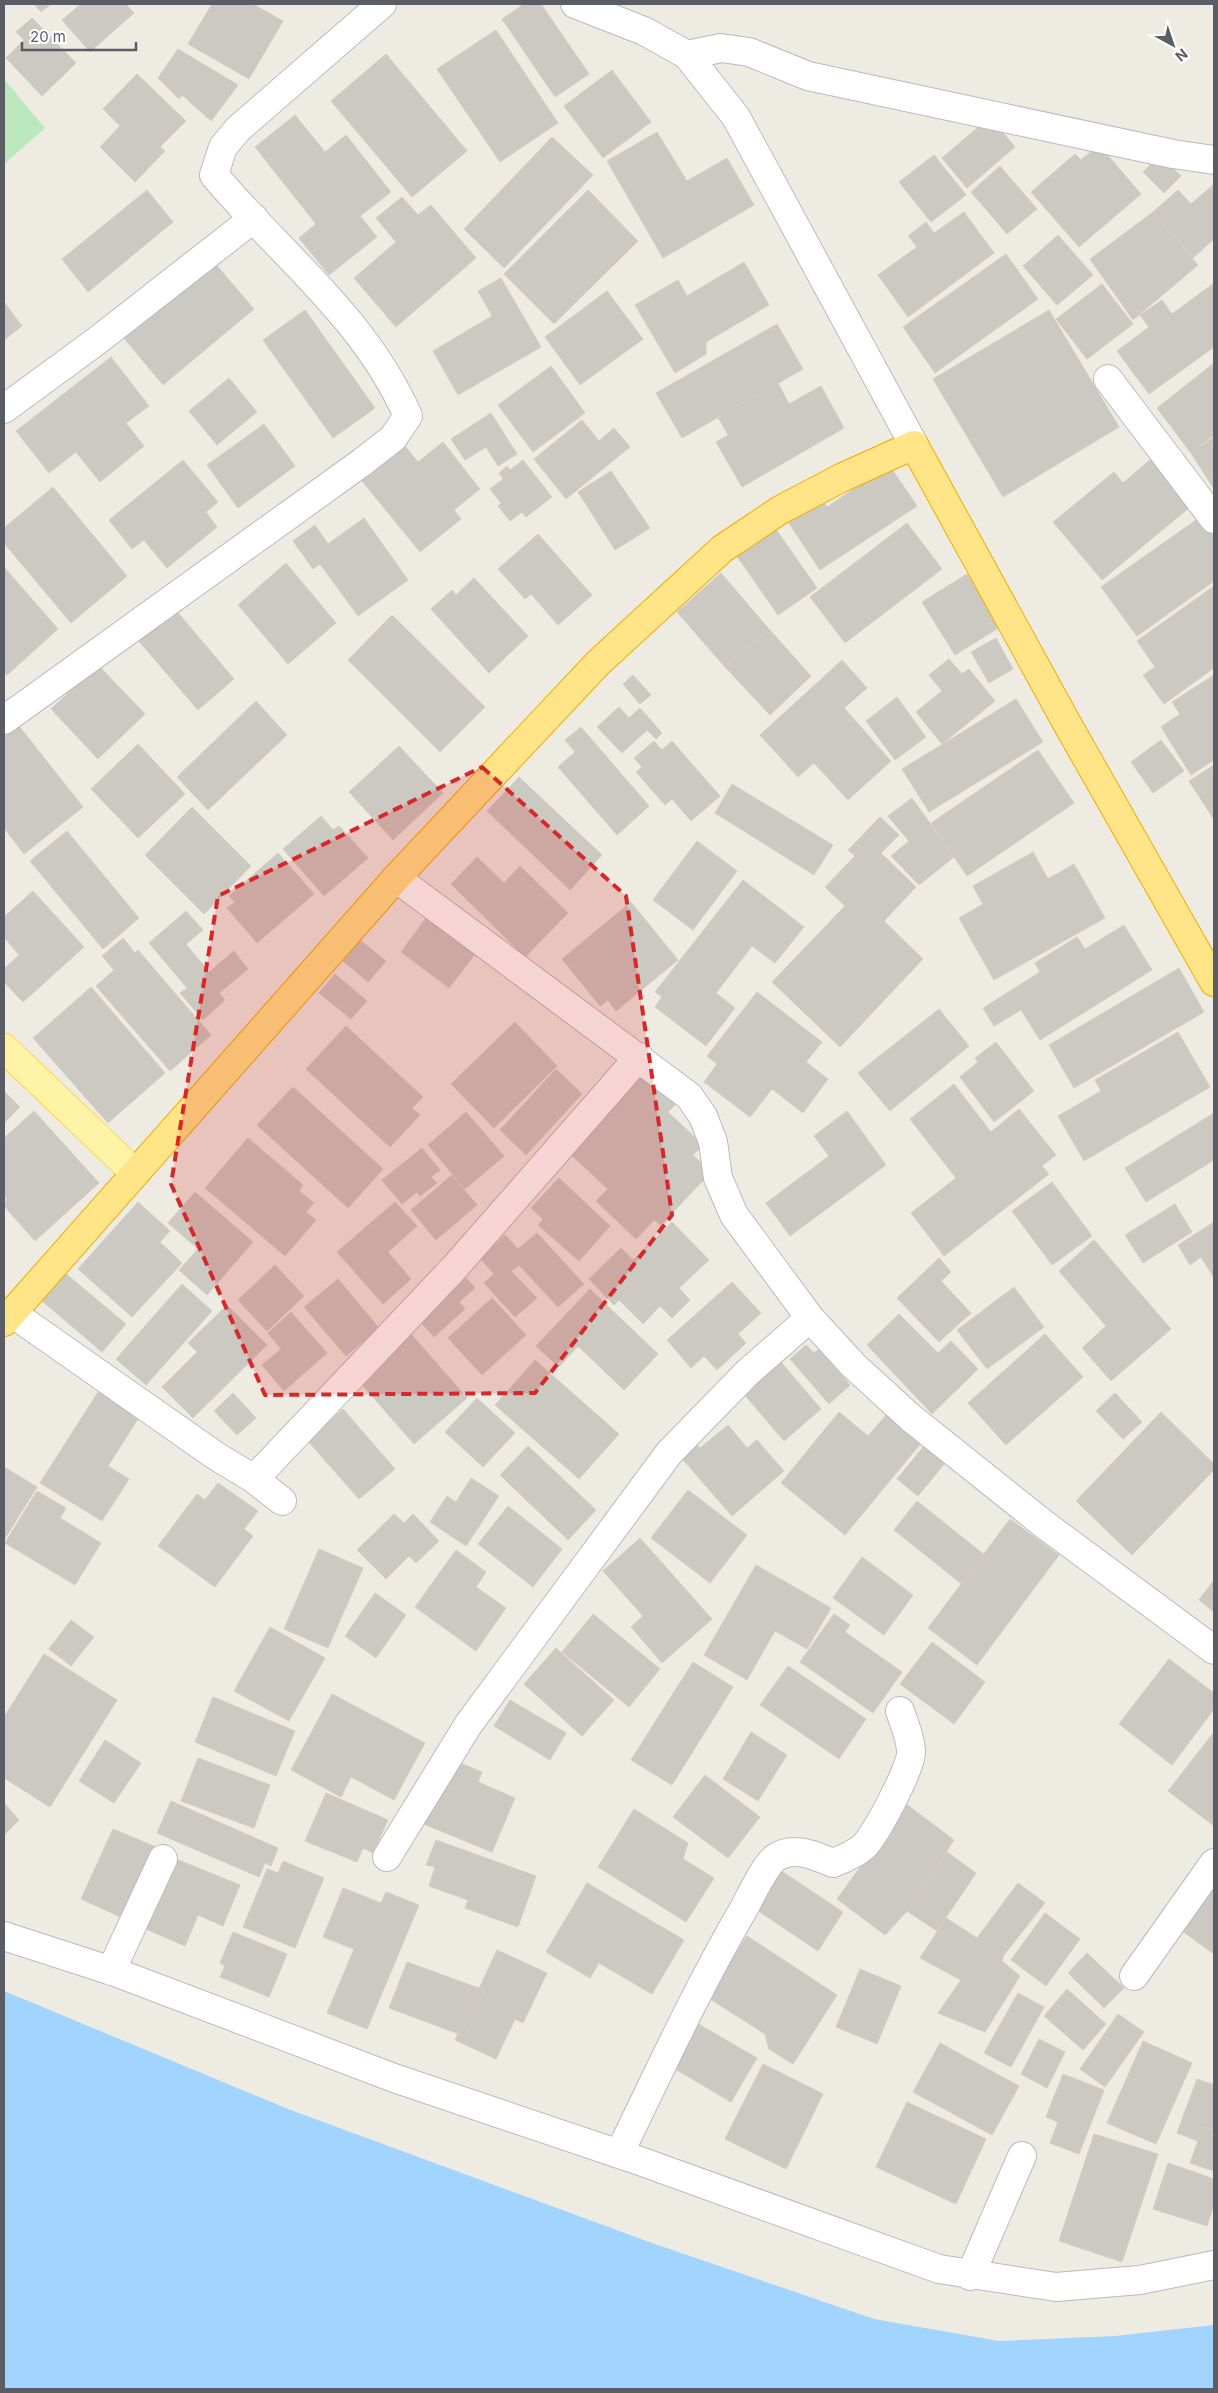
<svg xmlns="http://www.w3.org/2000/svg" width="1218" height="2393" font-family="Inter,sans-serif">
	<rect width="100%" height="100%" fill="#eeece2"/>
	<path fill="#bce8bd" d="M4 79 45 128 4 164Z"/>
	<path fill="#a1d4ff" d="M4 1991 288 2109 652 2243 874 2319 999 2341 1115 2336 1214 2325V2389H4Z"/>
	<path fill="#cbc9c1" stroke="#d4cebf" d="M34 4H51L41 12Z
		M81 4H126L134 13 90 52 62 20Z
		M212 4H253L283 21 249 79 188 44Z
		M524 4H541L589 74 555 97 502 19Z
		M32 18 76 63 42 96 6 58 24 40 16 32Z
		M496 30 558 123 500 162 437 69Z
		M178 49 238 85 211 121 182 95 179 99 158 78Z
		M386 54 467 151 412 197 331 101Z
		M612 70 651 122 603 158 564 106Z
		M137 74 186 121 160 147 165 151 135 182 100 147 120 126 103 109Z
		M295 115 325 152 346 135 391 192 360 216 377 237 329 275 299 238 316 224 255 147Z
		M990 117 1015 147 967 188 942 158Z
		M657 132 687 181 727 158 754 205 663 258 607 161Z
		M552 137 593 175 504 268 464 229Z
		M1099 145 1141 194 1079 247 1031 192 1075 154 1081 160Z
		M934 155 966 195 931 222 899 182Z
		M1160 155 1181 176 1164 193 1143 172Z
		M1000 166 1037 209 1007 234 971 192Z
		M1214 184V239L1193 258 1153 212 1178 190 1191 204Z
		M147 190 173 222 88 292 62 259Z
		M588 190 638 241 554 324 504 274Z
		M402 197 418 215 431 205 476 258 396 327 354 278 396 242 376 218Z
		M964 212 994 253 908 317 878 275 917 247 908 236 926 222 934 233Z
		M1153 212 1198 265 1133 320 1090 259Z
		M1058 235 1093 275 1057 305 1023 266Z
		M1006 254 1038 299 935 373 903 327Z
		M213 261 254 309 163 385 123 337Z
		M744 262 769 305 706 342V354L675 373 635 305 678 280 687 296Z
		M501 278 541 347 458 395 433 351 492 316 478 291Z
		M1214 283V347L1149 394 1117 351 1149 327 1140 315 1162 300 1172 314Z
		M1102 284 1133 324 1087 359 1056 319Z
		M607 291 643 339 580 385 545 337Z
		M4 302 22 326 4 340Z
		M305 310 375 408 333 438 263 340Z
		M1049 310 1119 427 1003 497 933 379Z
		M777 324 803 369 682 438 656 393Z
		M111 357 149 406 126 423 144 446 100 482 76 452 49 473 16 431Z
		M1214 363V435L1191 453 1157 408Z
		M551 366 585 413 533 452 498 405Z
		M229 378 257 412 217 445 189 411Z
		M778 383 789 404 821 386 844 428 742 487 716 442 728 435 718 417Z
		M491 413 517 454 498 466 486 447 465 460 451 439Z
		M582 420 599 441 614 428 630 447 566 499 534 459Z
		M264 424 295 466 238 508 207 465Z
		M1214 437V489L1191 453Z
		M443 442 480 489 454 510 461 519 420 552 362 481 405 446 418 462Z
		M1151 459 1190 507 1102 580 1053 522 1114 472 1123 483Z
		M183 460 218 502 206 512 217 527 167 568 144 540 132 549 109 520Z
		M523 460 552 497 526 517 522 512 510 521 498 506 501 503 490 489 503 479 499 473 507 466 510 470Z
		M889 465 917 506 820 570 785 517 819 494 827 507Z
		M611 471 650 528 615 550 578 492Z
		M53 487 127 576 71 623 4 543V528Z
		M364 518 408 580 358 616 320 564 313 569 293 541 315 525 328 544Z
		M1196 520 1203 529 1212 524 1214 527V581L1137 636 1101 587Z
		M907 523 942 569 845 643 810 597Z
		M773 525 817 588 778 615 734 552Z
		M538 534 592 595 558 625 531 594 525 599 498 569Z
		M286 563 336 623 288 664 238 605Z
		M4 567 58 629 7 675 4 672Z
		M721 573 769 629 725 667 677 612Z
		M967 574 1000 627 955 655 922 602Z
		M474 578 528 636 489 673 431 609 452 590 456 595Z
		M1214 586V668L1164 704 1143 675 1155 667 1137 641Z
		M174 608 234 679 198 710 137 639Z
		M392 615 485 707 440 752 348 660Z
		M769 629 811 676 770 715 725 667Z
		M996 638 1013 669 989 683 971 652Z
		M949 659 962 674 969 669 995 701 942 744 916 712 942 691 929 675Z
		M842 660 867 688 844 708 891 761 848 800 814 763 798 777 760 735Z
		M98 665 145 714 98 759 51 709Z
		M633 675 651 695 640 704 623 684Z
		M1214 675V760L1191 775 1161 727 1180 714 1172 702Z
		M897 697 926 737 895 760 866 721Z
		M1016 699 1043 742 929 812 902 769Z
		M256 701 287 735 208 810 177 777Z
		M619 707 629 718 640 708 662 733 656 739 647 730 622 753 597 727Z
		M15 721 83 807 24 854 4 828V730Z
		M581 727 649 806 617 835 558 767 575 752 565 740Z
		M1161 740 1184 771 1153 793 1131 762Z
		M654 741 662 750 672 741 720 796 691 821 672 799 665 805 636 772 642 767 634 758Z
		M138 744 185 794 138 838 91 789Z
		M399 746 443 793 393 840 349 792Z
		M1038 750 1074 803 967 876 931 823Z
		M1214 765V817L1213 818 1189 781Z
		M519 777 602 855 570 890 487 811Z
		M732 784 833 845 814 875 715 813Z
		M912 798 954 857 919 885 891 856 909 841 888 816Z
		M192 807 251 866 204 914 145 855Z
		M321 816 333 830 339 826 368 858 324 896 283 849Z
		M880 817 899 835 881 853 916 887 884 921 923 959 840 1047 772 982 845 906 825 887 855 856 848 850Z
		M67 831 139 918 103 949 30 861Z
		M697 841 737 871 693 930 653 900Z
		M1033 852 1048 879 1074 864 1105 918 994 980 959 918 983 904 973 886Z
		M278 853 314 894 257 943 227 908 235 902 229 896Z
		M477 857 504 883 520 866 568 913 525 957 451 884Z
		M743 880 804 927 775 963 752 946 716 993 735 1008 706 1046 655 1007 662 997 655 992Z
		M33 891 84 947 23 1002 4 982V969L19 955 4 937V917Z
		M631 902 678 960 616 1011 608 1000 600 1006 562 959Z
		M186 911 203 930 186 944 209 972 234 951 248 969 219 993 225 1000 203 1020 180 993 187 988 149 943Z
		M429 914 478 950 449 988 401 952Z
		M1124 925 1152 970 1040 1040 1021 1010 994 1026 983 1008 1040 972 1035 963 1077 937 1085 949Z
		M123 938 135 953 138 950 211 1035 170 1071 96 986 114 970 102 956Z
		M360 940 386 961 368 982 343 961Z
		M1179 968 1204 1012 1074 1088 1049 1045Z
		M335 974 367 1001 351 1019 319 993Z
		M91 987 165 1073 108 1123 33 1038Z
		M757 992 822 1042 806 1062 828 1079 803 1113 772 1089 750 1117 704 1082 717 1064 707 1056Z
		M939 1009 969 1046 890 1111 858 1073Z
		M515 1022 557 1066 494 1128 451 1084Z
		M346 1026 423 1097 412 1108 420 1115 390 1147 306 1069Z
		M1178 1032 1210 1087 1084 1161 1058 1116 1101 1091 1095 1080Z
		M996 1042 1034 1091 994 1122 960 1077 978 1062 975 1058Z
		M556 1069 582 1094 526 1155 500 1130Z
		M644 1072 677 1103 668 1112 703 1145 693 1155 711 1172 661 1225 654 1220 636 1239 596 1201 608 1189 568 1152Z
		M954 1084 991 1132 1019 1109 1056 1155 1042 1166 1049 1174 944 1256 911 1213 956 1178 910 1119Z
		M293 1087 383 1169 348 1208 257 1125Z
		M4 1091 20 1107 4 1123Z
		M34 1111 99 1183 35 1241 4 1206 7 1199 4 1195V1138Z
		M847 1111 886 1165 790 1236 766 1203 829 1156 814 1136Z
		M466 1112 504 1156 465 1189 428 1145Z
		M1214 1113V1160L1146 1202 1125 1168Z
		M248 1138 303 1185 299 1191 314 1203 306 1212 316 1220 285 1256 205 1188Z
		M422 1148 440 1170 431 1177 437 1183 420 1196 417 1192 402 1204 382 1180Z
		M452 1175 477 1205 436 1240 411 1210Z
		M559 1178 610 1226 579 1261 538 1225 543 1219 531 1208Z
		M1052 1182 1092 1236 1052 1265 1012 1211Z
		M195 1192 253 1242 207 1295 179 1270 198 1249 168 1223Z
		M138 1202 170 1231 160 1242 182 1263 132 1317 78 1269Z
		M395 1202 417 1226 388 1252 411 1279 383 1304 337 1252Z
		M1175 1204 1192 1232 1143 1263 1125 1235Z
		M672 1222 709 1260 679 1288 690 1300 672 1318 660 1306 643 1324 619 1300 614 1305 589 1279 621 1248 633 1260Z
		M1214 1222V1278L1201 1257 1190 1265 1178 1245Z
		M537 1233 584 1284 558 1307 519 1265 511 1271 537 1298 515 1317 484 1283 494 1274 480 1258 505 1235 518 1249Z
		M1094 1240 1171 1329 1111 1381 1082 1348 1106 1326 1059 1271Z
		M939 1258 951 1272 941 1281 971 1313 939 1342 897 1298Z
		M275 1265 304 1296 267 1331 238 1300Z
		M65 1273 126 1324 102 1352 41 1300Z
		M466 1278 475 1288 459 1302 465 1309 434 1337 418 1319 445 1299Z
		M338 1279 379 1328 346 1356 304 1307Z
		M732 1282 761 1313 738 1334 746 1343 717 1370 704 1356 691 1368 667 1340Z
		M182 1284 212 1311 146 1385 116 1359Z
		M1014 1287 1044 1327 987 1369 957 1330Z
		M590 1289 658 1354 624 1390 578 1346 559 1367 536 1346Z
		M492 1298 526 1335 482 1375 448 1338Z
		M227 1305 267 1345 193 1418 162 1387 197 1352 188 1343Z
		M291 1312 327 1353 284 1391 262 1365 281 1349 268 1333Z
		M899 1314 938 1353 951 1341 978 1369 932 1414 867 1345Z
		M411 1334 467 1398 414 1444 357 1379Z
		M1045 1334 1083 1377 1006 1445 968 1403Z
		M806 1345 814 1353 819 1349 850 1385 829 1404 790 1359Z
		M535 1360 619 1434 579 1479 495 1405Z
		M780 1361 821 1409 784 1441 743 1393Z
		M100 1389 141 1414 108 1466 129 1479 102 1521 40 1483Z
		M233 1393 256 1418 237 1435 214 1411Z
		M1115 1393 1142 1422 1123 1439 1096 1411Z
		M477 1398 515 1433 483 1467 445 1432Z
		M343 1409 395 1469 359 1499 307 1440Z
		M839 1412 868 1436 887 1414 922 1442 845 1535 781 1483Z
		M1161 1412 1214 1464V1470L1132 1555 1076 1501Z
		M728 1425 747 1448 757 1440 784 1471 732 1516 678 1454 693 1441 700 1448Z
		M528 1446 596 1510 568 1540 500 1475Z
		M924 1446 945 1463 918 1496 897 1479Z
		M4 1467 37 1487 4 1540Z
		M471 1478 499 1496 466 1546 430 1522 447 1496 456 1502Z
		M218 1483 258 1511 244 1529 253 1536 215 1587 158 1546 197 1494 205 1500Z
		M688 1490 747 1535 710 1583 651 1538Z
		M37 1491 66 1508 60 1518 101 1543 75 1585 5 1543Z
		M917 1501 986 1556 963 1585 894 1530Z
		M508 1506 562 1549 533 1587 478 1544Z
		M394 1514 404 1523 413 1514 439 1541 416 1563 409 1556 386 1579 357 1550Z
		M1010 1519 1059 1555 977 1665 928 1628Z
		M640 1538 712 1619 662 1663 631 1627 643 1616 603 1571Z
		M319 1549 363 1568 328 1648 284 1629Z
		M456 1550 486 1572 476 1587 506 1608 476 1651 415 1607Z
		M862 1557 913 1595 884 1635 833 1598Z
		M756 1565 831 1608 807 1649 775 1631 747 1680 704 1655Z
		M1214 1580V1612L1199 1600Z
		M375 1593 406 1615 376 1658 345 1636Z
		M593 1614 660 1669 629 1707 562 1652Z
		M834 1614 850 1625 845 1632 902 1672 873 1713 800 1662Z
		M71 1620 94 1637 71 1666 49 1649Z
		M270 1627 325 1658 289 1721 234 1691Z
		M932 1642 985 1682 954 1724 900 1684Z
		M556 1648 614 1700 582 1736 524 1684Z
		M44 1654 117 1700 50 1807 4 1778V1717Z
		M1169 1659 1214 1693V1709L1172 1765 1119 1724Z
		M693 1662 733 1687 672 1785 631 1760Z
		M788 1666 866 1719 839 1759 760 1705Z
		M332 1694 425 1743 394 1800 351 1777 341 1797 291 1770Z
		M213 1697 295 1731 276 1776 195 1742Z
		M510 1700 566 1733 550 1760 494 1726Z
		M751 1732 787 1755 758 1801 723 1779Z
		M1214 1732V1826L1168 1791Z
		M105 1740 141 1763 114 1803 79 1781Z
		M198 1758 270 1785 254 1828 181 1801Z
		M448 1758 482 1772 478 1782 515 1798 492 1852 421 1823Z
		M705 1775 760 1817 728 1858 673 1817Z
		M326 1793 388 1820 373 1853 363 1848 357 1862 305 1841Z
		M171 1801 278 1848 271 1866 265 1863 259 1877 157 1833Z
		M4 1803 19 1820 4 1835Z
		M906 1804 954 1840 907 1911 885 1935 837 1899Z
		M634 1809 688 1843 683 1859 714 1878 686 1922 598 1867Z
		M113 1829 156 1847 123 1918 81 1899Z
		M436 1840 536 1876 518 1927 465 1908 468 1900 429 1886 435 1867 426 1865Z
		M947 1852 976 1873 937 1931 907 1911Z
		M176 1859 240 1885 223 1926 198 1915 185 1946 146 1929Z
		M283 1861 324 1878 295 1948 243 1927 267 1869 278 1873Z
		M780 1870 843 1912 818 1951 754 1908Z
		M587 1883 684 1940 652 1994 599 1963 590 1978 546 1952Z
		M1018 1883 1045 1903 1004 1955 977 1938Z
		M1214 1884V1954L1175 1926Z
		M343 1888 381 1903 386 1892 419 1905 367 2029 327 2013 354 1949 323 1937Z
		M1045 1913 1080 1939 1046 1986 1011 1960Z
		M946 1918 1004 1955 1002 1961 1020 1976 985 2032 938 2013 961 1980 920 1958Z
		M233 1932 287 1954 269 1997 220 1977 225 1966 220 1963Z
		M747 1936 837 1995 793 2064 769 2049 765 2034 707 1997Z
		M497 1950 547 1973 523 2023 515 2019 496 2059 455 2040Z
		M1087 1953 1124 1988 1104 2008 1068 1973Z
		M407 1962 484 1990 467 2037 389 2008Z
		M860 1969 901 1986 877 2044 836 2027Z
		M1067 1989 1106 2024 1083 2050 1044 2016Z
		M1018 1993 1044 2007 1011 2067 984 2053Z
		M1118 2014 1144 2032 1105 2087 1080 2069Z
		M695 2022 757 2058 731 2102 670 2066Z
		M1039 2039 1065 2052 1047 2088 1021 2074Z
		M1143 2041 1192 2063 1156 2144 1107 2123Z
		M940 2043 1019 2086 992 2135 913 2092Z
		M763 2064 823 2094 786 2169 725 2139Z
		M1063 2074 1104 2090 1079 2154 1050 2143 1058 2122 1046 2117Z
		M1197 2079 1214 2085V2130L1203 2127 1198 2141 1177 2133Z
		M907 2102 986 2139 956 2204 876 2167Z
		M1203 2127 1214 2131V2171L1190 2163Z
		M1094 2134 1158 2154 1122 2262 1059 2241Z
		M1168 2163 1214 2179V2204L1207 2226 1153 2209Z"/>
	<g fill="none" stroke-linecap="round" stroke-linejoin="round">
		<defs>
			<path id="minor" d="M575 4 644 31 687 55 736 117 914 445
				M687 55 721 48 749 52 808 76 1173 154 1214 160
				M1108 379 1214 519
				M4 409 98 340 254 218
				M4 720 361 463 393 438 408 416C365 318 281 255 214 175L223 147 238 129 382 4
				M396 878 689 1096 703 1116 713 1142 718 1178 734 1215 810 1318 853 1365 911 1418 1045 1525 1214 1650
				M12 1313 216 1456 254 1479 282 1501
				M254 1479 455 1267 639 1057
				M387 1857 468 1725 669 1453 748 1372 810 1318
				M4 1936 115 1972 394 2078 640 2161 939 2269 1056 2287 1140 2280 1214 2265
				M111 1971 163 1859
				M1134 1976 1214 1863
				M619 2154C659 2072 697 1989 743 1910 751 1896 763 1868 775 1858 794 1845 815 1856 833 1863 843 1859 854 1855 863 1847 875 1837 912 1766 911 1752 911 1738 904 1724 900 1711
				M970 2276 1022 2156"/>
			<path id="major" d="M4 1048 135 1173"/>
			<path id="highway" d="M4 1322 396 878 598 663 722 549 780 510 843 477 914 445 1069 727 1214 982"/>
		</defs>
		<use href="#minor" stroke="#b7babf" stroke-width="30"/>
		<use href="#major" stroke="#fdd04c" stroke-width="30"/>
		<use href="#highway" stroke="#f0ab00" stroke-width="30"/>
		<use href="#minor" stroke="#fff" stroke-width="28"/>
		<use href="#major" stroke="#fff3a6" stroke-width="28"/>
		<use href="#highway" stroke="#ffe488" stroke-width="28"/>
	</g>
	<path fill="#d62828" fill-opacity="0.2" stroke="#d62828" stroke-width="4" stroke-dasharray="10 6" stroke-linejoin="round" d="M482 767 626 896 672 1215 535 1393 265 1395 171 1184 218 896Z"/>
	<rect width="1218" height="2393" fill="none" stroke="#5a5e64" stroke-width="10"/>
	<g transform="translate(1173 45) rotate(140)" stroke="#ffffff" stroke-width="4" paint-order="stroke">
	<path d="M0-4L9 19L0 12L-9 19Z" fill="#5a5e64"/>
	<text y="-8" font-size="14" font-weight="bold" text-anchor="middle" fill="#5a5e64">N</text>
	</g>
	<path d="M22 42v8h114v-8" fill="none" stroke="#5a5e64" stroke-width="2.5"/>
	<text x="30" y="42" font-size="15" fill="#5a5e64" stroke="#ffffff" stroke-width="4" paint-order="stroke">20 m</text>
</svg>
